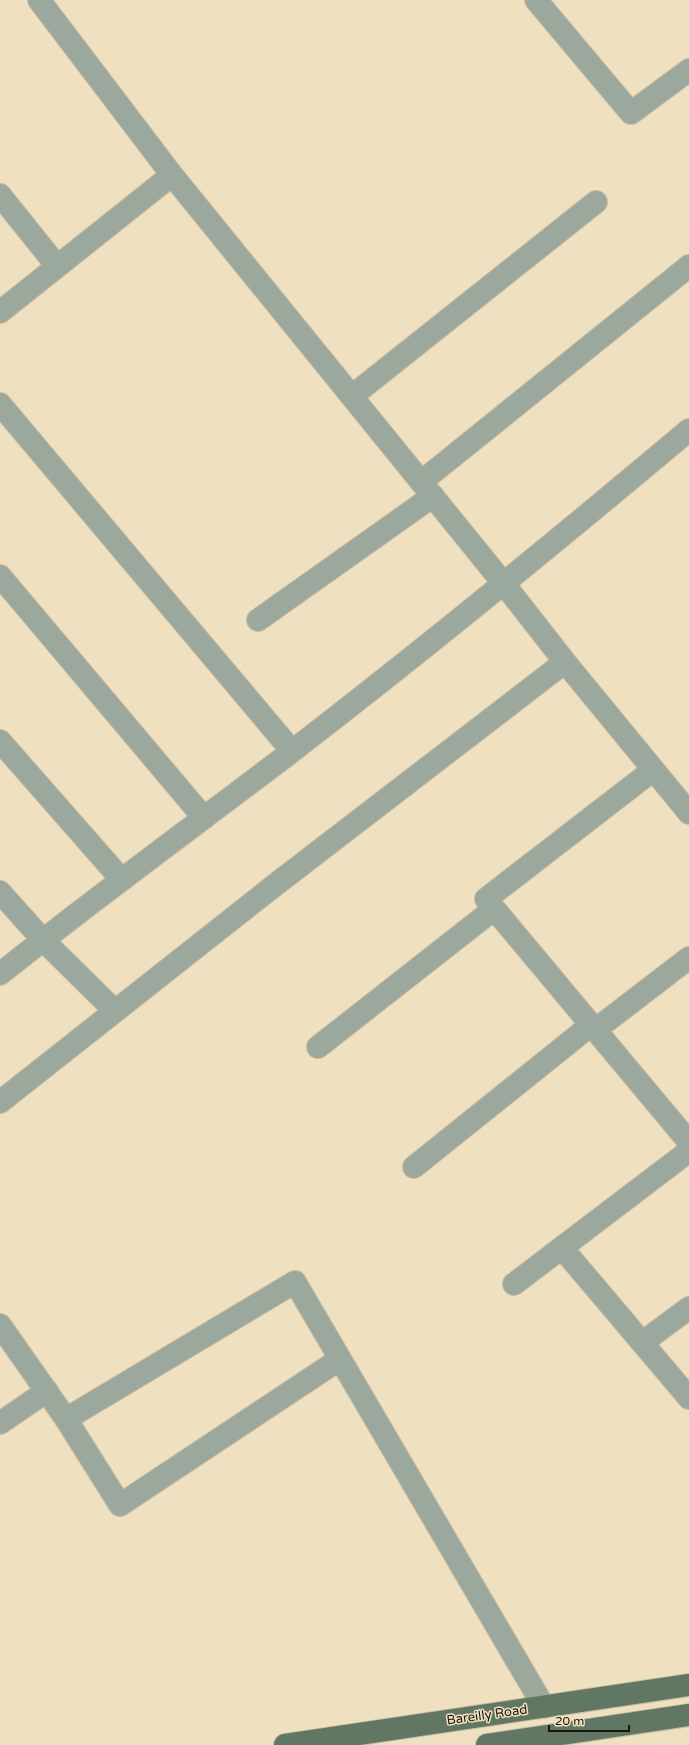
<svg xmlns="http://www.w3.org/2000/svg" width="689" height="1745" font-family="'Varela Round',sans-serif">
	<rect width="100%" height="100%" fill="#efe1c0"/>
	<g fill="none" stroke-linecap="round" stroke-linejoin="round">
		<defs>
			<path id="minor" d="M39 0 172 175 504 584 565 662 689 813
				M536 0 631 113 689 70
				M0 195 57 266
				M0 312 172 175
				M352 396 596 202
				M0 404 292 751
				M421 482 689 266
				M0 576 204 818
				M258 620 433 496
				M0 741 122 880
				M653 770 486 899 689 1142
				M0 892 43 940 115 1011
				M0 974C95 898 194 826 291 752 426 648 558 540 689 430
				M595 1030 689 958
				M318 1047 494 909
				M0 1102 275 885 565 662
				M414 1167 591 1025
				M562 1248 689 1398
				M514 1284 689 1151
				M0 1325 66 1419 120 1505 340 1359
				M643 1342 689 1308
				M66 1419 295 1282 544 1707
				M0 1423 47 1391"/>
			<path id="major" d="M285 1745 689 1685
				M487 1745 689 1715"/>
		</defs>
		<use href="#minor" stroke="#c9bc9f" stroke-width="24"/>
		<use href="#major" stroke="#c9bc9f" stroke-width="24"/>
		<use href="#minor" stroke="#9ba89d" stroke-width="22"/>
		<use href="#major" stroke="#607764" stroke-width="22"/>
	</g>
	<g text-anchor="middle" dominant-baseline="central" stroke-width="3" stroke-linejoin="round" paint-order="stroke">
		<g font-size="13" fill="#1b160a" stroke="#efe1c0">
			<text transform="translate(487 1715) rotate(-8)">Bareilly Road</text>
		</g>
	</g>
	<path d="M549 1725v6h80v-6" fill="none" stroke="#1b160a" stroke-width="2"/>
	<text x="555" y="1725" font-size="12" fill="#1b160a" stroke="#efe1c0" stroke-width="3" paint-order="stroke">20 m</text>
</svg>
